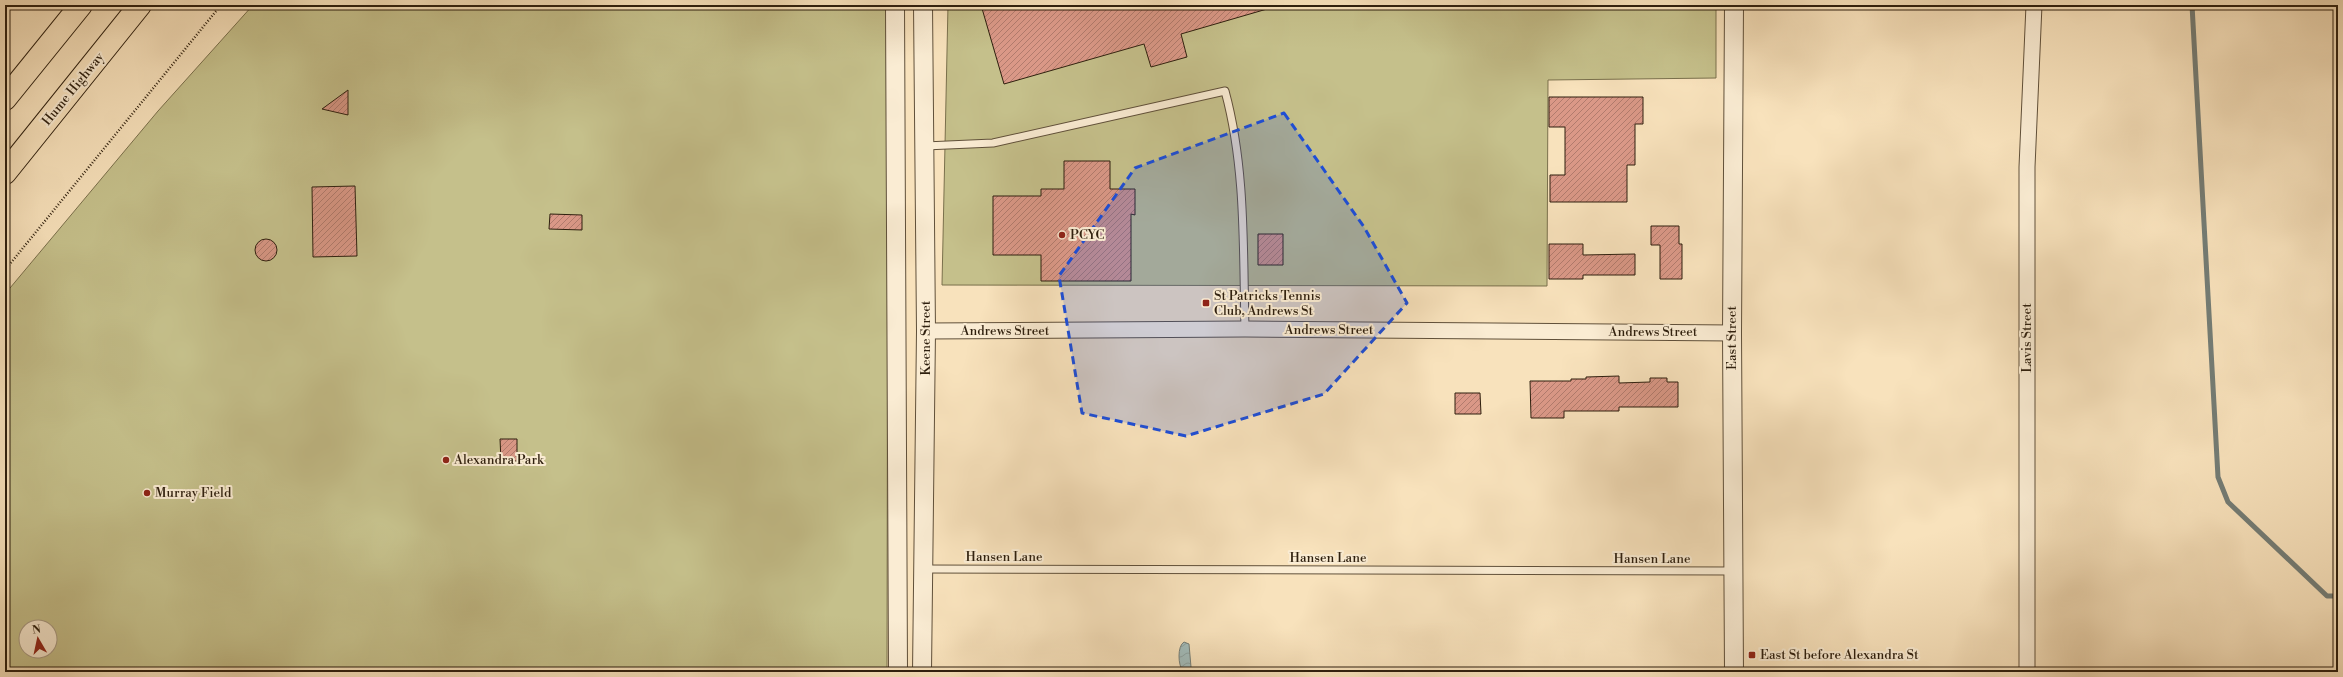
<svg xmlns="http://www.w3.org/2000/svg" width="2343" height="677" font-family="'Libre Bodoni',serif">
	<defs>
		<pattern id="water-waves" width="16" height="10" patternUnits="userSpaceOnUse"><rect width="16" height="10" fill="#a2bcbb"/><path d="M0 5q4-4 8 0t8 0" fill="none" stroke="#8ca1a0"/></pattern>
		<pattern id="building-hatch" width="6" height="6" patternUnits="userSpaceOnUse"><rect width="6" height="6" fill="#da9887"/><path d="M-1 1l2-2M0 6l6-6M5 7l2-2" fill="none" stroke="#b17b6d"/></pattern>
	</defs>
	<rect width="100%" height="100%" fill="#f8e2bc"/>
	<filter id="stains"><feTurbulence type="fractalNoise" baseFrequency=".005" numOctaves="4"/><feColorMatrix values="0 0 0 0 .2 0 0 0 0 .09 0 0 0 0 .02 0 0 0 .5 -.17"/></filter>
	<radialGradient id="worn" r=".72"><stop offset=".6" stop-color="#630" stop-opacity="0"/><stop offset="1" stop-color="#630" stop-opacity=".3"/></radialGradient>
	<path fill="#c5c08b" stroke="#7a704c" fill-rule="evenodd" d="M253 5H888L887 672H5V294L158 111ZM26 627H50V651H26Z
		M948 5H1716V78L1548 80 1547 286 942 285Z"/>
	<path fill="url(#water-waves)" stroke="#747d76" d="M1184 642 1189 644 1191 667 1187 671H1183C1178 666 1177 646 1184 642Z"/>
	<g fill="none" stroke-linecap="round" stroke-linejoin="round">
		<path stroke="#747d76" stroke-width="5" d="M2192 5 2218 477 2228 502 2327 596H2338"/>
	</g>
	<path fill="url(#building-hatch)" stroke="#2e1f0e" d="M981 5H1267V9L1181 34 1187 57 1151 67 1144 44 1004 84Z
		M348 90V115L322 109Z
		M1549 97H1643V124H1635V165H1627V202H1550V175H1565V127H1549Z
		M1064 161H1110V189H1135V215L1131 214V281H1041V255H993V196H1041V189H1064Z
		M355 186 357 256 313 257 312 187Z
		M550 214 582 215V230L549 229Z
		M1651 226H1679V244H1682V279H1660V245H1651Z
		M1258 234H1283V265H1258Z
		M255 250a11 11 0 1 1 22 0a11 11 0 1 1-22 0Z
		M1549 244H1583V255L1635 254V275H1583V279H1549Z
		M1619 376V383L1650 382V378H1667V382H1678V407H1619V411H1564V418H1531L1530 381H1571V379H1586V377Z
		M1455 393H1480L1481 414H1455Z
		M500 439H517V461H501Z"/>
	<g fill="none" stroke-linecap="round" stroke-linejoin="round">
		<defs>
			<path id="service" d="M925 146 993 143 1225 91C1246 168 1243 250 1245 329
				M923 569 1733 571"/>
			<path id="minor" d="M926 331 1245 329 1732 333
				M2027 672V167L2034 5"/>
			<path id="tertiary" d="M895 5 898 672
				M922 672 926 331 923 5
				M1734 672 1732 333 1734 5"/>
			<path id="motorway" d="M5 99 81 5
				M5 173 140 5"/>
		</defs>
		<use href="#service" stroke="#60503a" stroke-width="9"/>
		<use href="#minor" stroke="#60503a" stroke-width="17"/>
		<use href="#tertiary" stroke="#60503a" stroke-width="20"/>
		<use href="#motorway" stroke="#2e1f0e" stroke-width="24"/>
		<path stroke="#2e1f0e" stroke-width="2.5" stroke-dasharray="1 2" stroke-linecap="butt" d="M5 270 221 5"/>
		<use href="#service" stroke="#faecd3" stroke-width="7"/>
		<use href="#minor" stroke="#faecd3" stroke-width="15"/>
		<use href="#tertiary" stroke="#faecd3" stroke-width="18"/>
		<use href="#motorway" stroke="#f8e2bc" stroke-width="22"/>
	</g>
	<path fill="#1d4ed8" fill-opacity="0.2" stroke="#1d4ed8" stroke-width="3" stroke-dasharray="8 5" stroke-linejoin="round" d="M1284 113 1364 227 1407 303 1324 394 1186 436 1082 413 1059 276 1135 168Z"/>
	<g fill="#8f2418" stroke="#faecd3" stroke-width="1.5">
		<circle cx="1062" cy="235" r="4"/>
		<rect x="1202" y="299" width="8" height="8" rx="2"/>
		<circle cx="446" cy="460" r="4"/>
		<circle cx="147" cy="493" r="4"/>
		<rect x="1748" y="651" width="8" height="8" rx="2"/>
	</g>
	<g text-anchor="middle" dominant-baseline="central" stroke-width="4" stroke-linejoin="round" paint-order="stroke">
		<g font-size="13" fill="#2e1f0e" stroke="#faecd3">
			<text transform="translate(73 89) rotate(-51)">Hume Highway</text>
			<text x="1329" y="330">Andrews Street</text>
			<text x="1005" y="331">Andrews Street</text>
			<text x="1653" y="332">Andrews Street</text>
			<text transform="translate(926 338) rotate(-90)">Keene Street</text>
			<text transform="translate(1732 338) rotate(-90)">East Street</text>
			<text transform="translate(2027 338) rotate(-90)">Lavis Street</text>
			<text x="1004" y="557">Hansen Lane</text>
			<text x="1328" y="558">Hansen Lane</text>
			<text x="1652" y="559">Hansen Lane</text>
		</g>
		<g font-size="13" fill="#2e1f0e" stroke="#faecd3" text-anchor="start">
			<text x="1070" y="235">PCYC</text>
			<text x="1214" y="296">St Patricks Tennis<tspan x="1214" dy="15">Club, Andrews St</tspan></text>
			<text x="454" y="460">Alexandra Park</text>
			<text x="155" y="493">Murray Field</text>
			<text x="1760" y="655">East St before Alexandra St</text>
		</g>
	</g>
	<rect width="2343" height="677" fill="none" stroke="#f8e2bc" stroke-width="20"/>
	<rect x="6" y="6" width="2331" height="665" fill="none" stroke="#2e1f0e" stroke-width="2"/>
	<rect x="10" y="10" width="2323" height="657" fill="none" stroke="#2e1f0e"/>
	<g transform="translate(38 639) rotate(351)"><circle r="19" fill="#faecd3" stroke="#a89a84"/>
	<path d="M0-3L7 15L0 10L-7 15Z" fill="#8f2418"/>
	<text y="-6" font-size="11" font-weight="bold" text-anchor="middle" fill="#2e1f0e">N</text>
	</g>
	<rect width="100%" height="100%" filter="url(#stains)"/>
	<rect width="100%" height="100%" fill="url(#worn)"/>
</svg>
